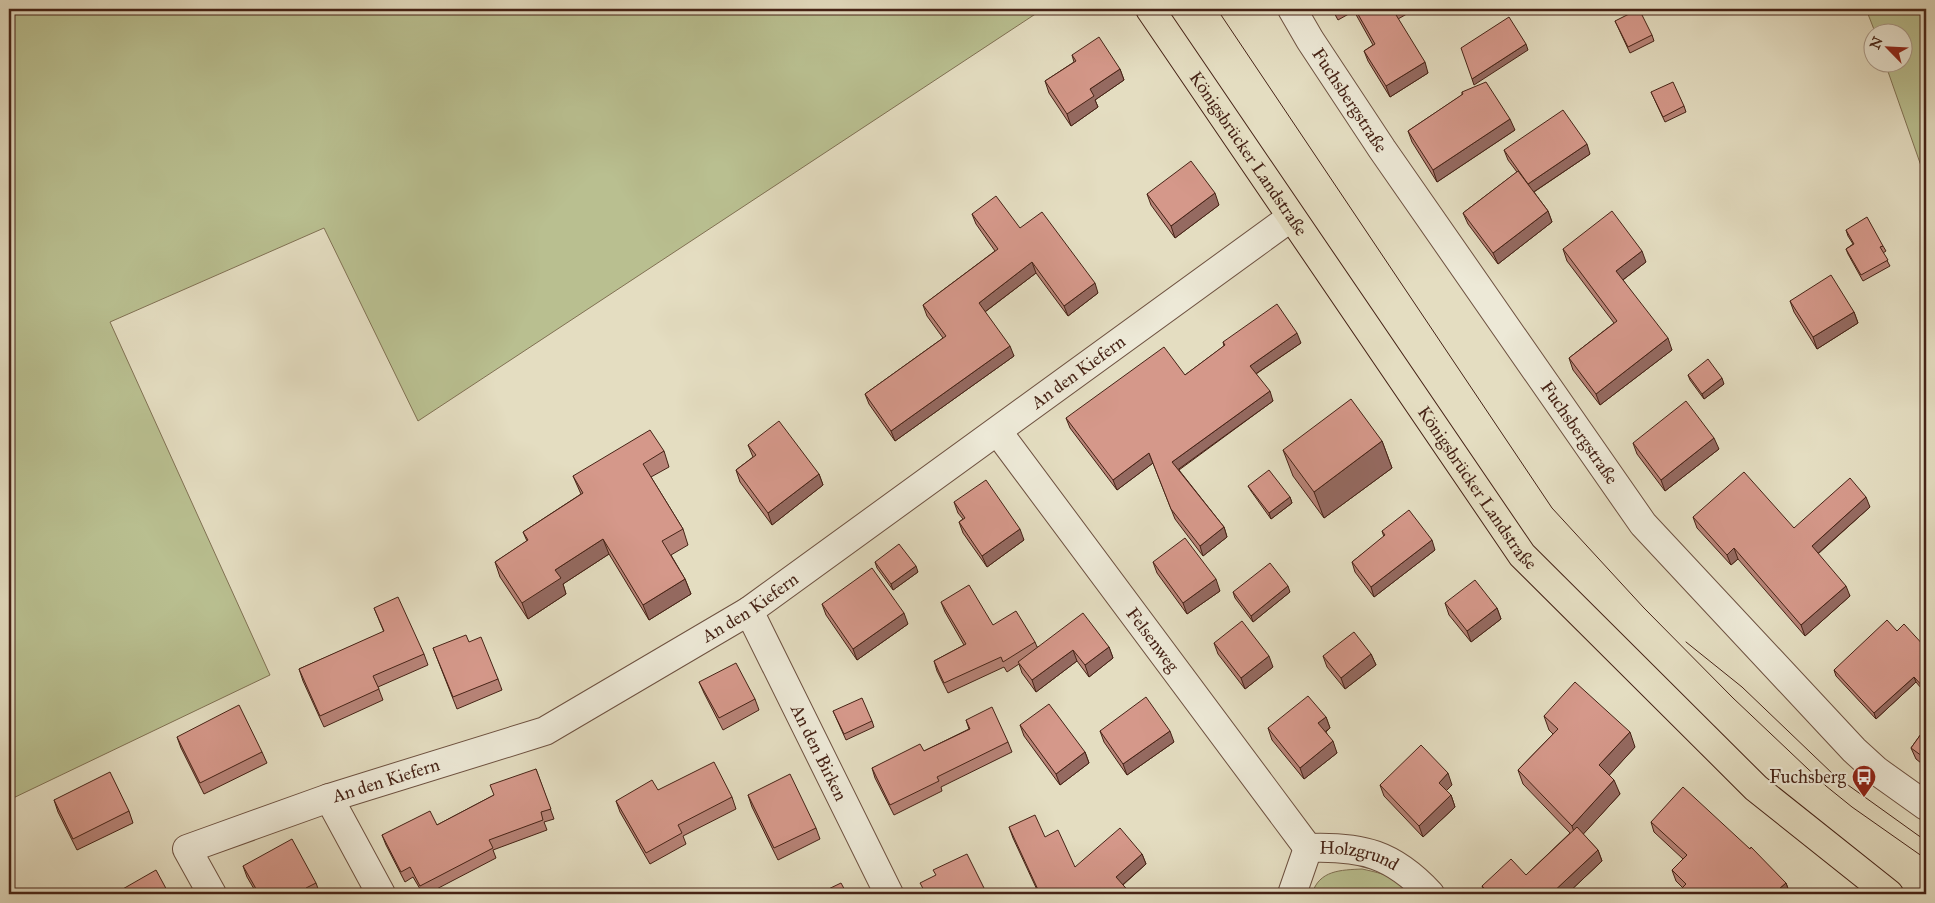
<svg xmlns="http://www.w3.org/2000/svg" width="1935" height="903" font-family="'IM FELL Great Primer',serif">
	<rect width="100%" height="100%" fill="#e4ddc1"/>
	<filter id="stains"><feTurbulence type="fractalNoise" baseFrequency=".004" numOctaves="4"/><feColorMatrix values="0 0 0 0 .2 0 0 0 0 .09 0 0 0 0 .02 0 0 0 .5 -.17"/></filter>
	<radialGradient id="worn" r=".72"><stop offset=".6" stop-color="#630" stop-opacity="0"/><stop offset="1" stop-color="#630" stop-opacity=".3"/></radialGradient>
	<path fill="#b9bf90" stroke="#807153" d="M9 9H1043L418 421 324 228 110 322 270 675 9 800Z
		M1866 9H1926V180L1885 63 1902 62V32H1875Z
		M1362 869C1385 874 1397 877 1413 894H1312C1319 870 1341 870 1362 869Z"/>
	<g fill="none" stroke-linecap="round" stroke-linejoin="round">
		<defs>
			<g id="minor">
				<path id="s1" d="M1292 9 1310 40 1382 149 1643 524 1854 750 1877 771 1926 806"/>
				<path id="s2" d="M998 432 1308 848"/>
				<path id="s3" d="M749 611 889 894"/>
				<path d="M329 798 381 894"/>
				<path id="s4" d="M1308 848C1362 846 1393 854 1430 894"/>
				<path id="s5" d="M212 894 187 849 329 798 545 731 749 611 1290 218"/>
				<path d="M1292 894 1308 848"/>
			</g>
			<g id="major">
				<path id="s6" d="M1150 9 1522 555 1756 788 1889 894"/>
			</g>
		</defs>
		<use href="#minor" stroke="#6e5241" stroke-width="30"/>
		<use href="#major" stroke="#462316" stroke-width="30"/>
		<use href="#minor" stroke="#ede9d7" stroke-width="28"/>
		<use href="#major" stroke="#e4ddc1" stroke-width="28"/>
		<path stroke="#462316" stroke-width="1" d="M1217 9 1552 508 1644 608 1733 698 1826 786 1852 807 1926 859
			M1686 642 1742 687 1834 775 1926 841"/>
	</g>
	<path fill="#b78377" stroke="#462316" d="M1332 9H1411L1412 11 1398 19 1428 73 1390 97 1368 61 1364 51 1373 45 1354 11 1338 20Z
		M1615 21 1652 35 1654 41 1630 53Z
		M1072 55 1120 69 1124 80 1095 100 1098 107 1071 126 1049 93 1045 81 1074 62Z
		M1462 92 1515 130 1437 182 1412 142 1408 131 1462 95Z
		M1651 92 1684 106 1686 112 1665 122Z
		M1504 150 1590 154 1534 192 1548 211 1552 222 1498 264 1468 224 1463 213 1517 172 1508 160Z
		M1147 194 1219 205 1175 238 1151 205Z
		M972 214 1020 228 1098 293 1068 316 1036 273 985 312 1014 356 895 441 869 404 865 394 943 338 927 316 923 305 995 251 976 224Z
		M1846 230 1883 246 1886 251 1883 253 1890 266 1863 281 1848 254 1846 249 1853 244 1848 236Z
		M1563 249 1646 262 1623 280 1672 350 1600 405 1573 370 1569 358 1614 323 1567 261Z
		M1790 301 1854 312 1858 323 1817 349 1794 312Z
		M1223 342 1301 343 1256 374 1273 401 1179 470 1224 527 1227 537 1203 556 1175 519 1153 463 1117 490 1070 428 1066 418 1185 375 1224 346Z
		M1688 375 1724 384 1704 399 1690 380Z
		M1382 441 1392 468 1324 518 1293 476 1283 450Z
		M1633 443 1719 449 1665 491 1637 454Z
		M748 445 819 474 823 485 772 525 740 482 736 470 753 457Z
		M664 451 669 467 651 477 683 529 688 545 671 555 685 579 691 594 649 620 609 554 563 584 566 594 528 619 500 577 495 562 527 541 523 532 581 494 573 476Z
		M1248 486 1290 497 1292 503 1271 519 1251 491Z
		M954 502 1024 540 987 567 963 533 959 522 963 519 958 513Z
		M1870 507 1818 554 1850 596 1805 636 1738 559 1731 565 1697 528 1693 517 1794 528Z
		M1382 531 1435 550 1374 597 1355 572 1352 562 1384 537Z
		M875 562 918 572 893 590 877 568Z
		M1153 562 1220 591 1187 614 1157 573Z
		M1233 592H1290L1253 622 1235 598Z
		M941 602 993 625 1035 642 1037 647H1109L1113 658 1089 677 1077 661 1036 692 1022 673 1019 664 1007 672 1004 667 948 693 937 671 934 661 964 645 945 612Z
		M1445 603 1497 608 1501 619 1471 642 1449 615Z
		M822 604 908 624 857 660 826 615Z
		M374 608 424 654 428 665 378 687 383 700 324 727 303 681 299 669 384 632Z
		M1897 631 1926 648V694L1916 682 1876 719 1836 676 1834 670Z
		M469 642 498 679 502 690 457 709 433 648Z
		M1214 643 1273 667 1245 689 1218 654Z
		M1371 654 1376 665 1345 689 1327 667 1323 656Z
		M699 682 755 699 759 710 723 730 704 693Z
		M833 711 872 721 874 727 846 740Z
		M1544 716 1635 747 1609 775 1620 794 1583 834 1598 850 1602 861 1567 894H1485L1482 886 1526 875 1570 833 1523 784 1518 770 1553 734 1549 730Z
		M1326 717 1330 728 1326 732 1337 753 1304 779 1272 740 1268 728Z
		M966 720 1008 742 1012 752 941 787 942 791 894 815 875 778 872 768 924 751 969 729Z
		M1020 725 1085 752 1089 763 1060 785 1024 736Z
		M1926 727V767L1916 759 1911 748Z
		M1100 731 1174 742 1127 775 1104 742Z
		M177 737 262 752 267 763 204 794 181 748Z
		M536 769 554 819 544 822 547 830 493 850 496 858 427 894H423L413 877 405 882 386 845 382 835 437 825 494 795Z
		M1380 785H1452L1446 791 1451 795 1455 807 1423 837 1384 796Z
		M658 790 732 797 736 809 683 836 686 844 650 864 620 812 616 801Z
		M748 795 816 828 820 839 778 860 752 807Z
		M54 800 129 811 133 823 77 850 58 812Z
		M1651 822 1786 883 1790 894H1676L1683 888 1676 881 1672 870 1683 859 1654 832Z
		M1009 827 1075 867 1142 854 1146 864 1123 885 1131 894H1039L1013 838Z
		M243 866 316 883 320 894H257L247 877Z"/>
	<path fill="#956a61" stroke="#462316" d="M1526 44 1528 50 1474 85 1472 79Z
		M1425 62 1428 73 1390 97 1386 86Z
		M1120 69 1124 80 1095 100 1098 107 1071 126 1067 114 1090 89Z
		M1510 119 1515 130 1437 182 1433 170Z
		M1587 144 1590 154 1532 193 1528 184Z
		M1215 193 1219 205 1175 238 1171 226Z
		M1548 211 1552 222 1498 264 1493 253Z
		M1642 251 1646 262 1620 282 1616 271Z
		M1032 262 1036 273 982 314 979 303Z
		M1095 283 1098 293 1068 316 1064 306Z
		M1854 312 1858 323 1817 349 1813 337Z
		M1297 333 1301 343 1254 375 1250 366Z
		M1668 338 1672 350 1600 405 1596 394Z
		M1010 346 1014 356 895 441 891 431Z
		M1722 378 1724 384 1704 399 1702 394Z
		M1270 391 1273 401 1176 471 1172 462Z
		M1714 438 1719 449 1665 491 1661 480Z
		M1382 441 1392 468 1324 518 1314 492Z
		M1149 453 1153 463 1117 490 1113 480Z
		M819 474 823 485 772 525 768 513Z
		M1290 497 1292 503 1271 519 1269 513Z
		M1866 497 1870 507 1815 556 1812 546Z
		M1224 527 1227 537 1203 556 1200 546Z
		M1020 529 1024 540 987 567 982 556Z
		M603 539 609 554 563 584 566 594 528 619 522 603 555 570Z
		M1432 540 1435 550 1374 597 1371 587Z
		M1734 548 1738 559 1731 565 1727 555Z
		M916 566 918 572 893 590 891 584Z
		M685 579 691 594 649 620 643 605Z
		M1216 579 1220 591 1187 614 1183 603Z
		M1288 586 1290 592 1253 622 1251 616Z
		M1846 586 1850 596 1805 636 1801 625Z
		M1497 608 1501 619 1471 642 1467 631Z
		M904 613 908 624 857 660 853 649Z
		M1109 647 1113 658 1089 677 1085 665Z
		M1073 650 1077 661 1036 692 1032 680Z
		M1371 654 1376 665 1345 689 1341 678Z
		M1269 656 1273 667 1245 689 1241 678Z
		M1914 677 1916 682 1876 719 1874 713Z
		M1326 717 1330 728 1322 734 1318 723Z
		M1170 731 1174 742 1127 775 1123 764Z
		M1630 732 1635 747 1605 780 1599 765Z
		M1333 741 1337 753 1304 779 1300 768Z
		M1085 752 1089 763 1060 785 1056 774Z
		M1448 773 1452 785 1443 794 1439 783Z
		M1614 780 1620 794 1577 841 1572 826Z
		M1451 795 1455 807 1423 837 1419 826Z
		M1598 850 1602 861 1567 894H1551Z
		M1142 854 1146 864 1120 887 1116 877Z
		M1786 883 1790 894H1773Z
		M1740 889 1743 894H1734Z"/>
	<path fill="#d5988a" stroke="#462316" d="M1355 9H1394L1393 10 1425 62 1386 86 1364 51 1375 44Z
		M1639 9 1652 35 1628 47 1615 21Z
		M1509 17 1526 44 1472 79 1461 48Z
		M1099 37 1120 69 1090 89 1094 96 1067 114 1045 81 1076 61 1072 55Z
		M1486 82 1510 119 1433 170 1408 131 1463 94 1462 92Z
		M1673 82 1684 106 1663 117 1651 92Z
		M1563 110 1587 144 1528 184 1504 150Z
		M1191 161 1215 193 1171 226 1147 194Z
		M1518 171 1548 211 1493 253 1463 213Z
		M996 196 1020 228 1042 212 1095 283 1064 306 1032 262 979 303 1010 346 891 431 865 394 946 336 923 305 998 249 972 214Z
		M1612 211 1642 251 1616 271 1668 338 1596 394 1569 358 1617 321 1563 249Z
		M1867 217 1883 246 1880 247 1888 260 1861 275 1846 249 1854 244 1846 230Z
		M1831 275 1854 312 1813 337 1790 301Z
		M1277 304 1297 333 1250 366 1270 391 1172 462 1224 527 1200 546 1171 509 1149 453 1113 480 1066 418 1164 347 1185 375 1225 345 1223 342Z
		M1708 359 1722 378 1702 394 1688 375Z
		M1351 399 1382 441 1314 492 1283 450Z
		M1686 401 1714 438 1661 480 1633 443Z
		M779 421 819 474 768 513 736 470 756 455 748 445Z
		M650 430 664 451 643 464 683 529 662 541 685 579 643 605 603 539 555 570 561 578 522 603 495 562 528 540 523 532 583 493 573 476Z
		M1269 470 1290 497 1269 513 1248 486Z
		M1744 472 1794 528 1850 478 1866 497 1812 546 1846 586 1801 625 1734 548 1727 555 1693 517Z
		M986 480 1020 529 982 556 959 522 965 518 954 502Z
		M1409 510 1432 540 1371 587 1352 562 1385 535 1382 531Z
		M1185 538 1216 579 1183 603 1153 562Z
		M899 544 916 566 891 584 875 562Z
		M1270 563 1288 586 1251 616 1233 592Z
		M872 568 904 613 853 649 822 604Z
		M1475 580 1497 608 1467 631 1445 603Z
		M969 585 993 625 1016 611 1035 642 1003 662 1001 657 944 683 934 661 966 644 941 602Z
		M398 597 424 654 373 676 379 689 320 716 299 669 384 631 374 608Z
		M1083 613 1109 647 1085 665 1073 650 1032 680 1018 662Z
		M1887 620 1897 631 1904 624 1926 648V690L1914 677 1874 713 1834 670Z
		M1242 621 1269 656 1241 678 1214 643Z
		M1354 632 1371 654 1341 678 1323 656Z
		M466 635 469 642 481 637 498 679 453 697 433 648Z
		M736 663 755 699 719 718 699 682Z
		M1575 682 1630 732 1599 765 1614 780 1572 826 1518 770 1558 729 1544 716Z
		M1308 696 1326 717 1318 723 1333 741 1300 768 1268 728Z
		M1146 697 1170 731 1123 764 1100 731Z
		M862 698 872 721 844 734 833 711Z
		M1049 704 1085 752 1056 774 1020 725Z
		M239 705 262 752 200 783 177 737Z
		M992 707 1008 742 937 777 939 781 890 805 872 768 920 744 924 751 970 729 966 720Z
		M1926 727V759L1911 748Z
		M1421 745 1448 773 1439 783 1451 795 1419 826 1380 785Z
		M714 762 732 797 678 825 682 833 646 853 616 801 652 780 658 790Z
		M536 769 551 809 541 812 543 820 489 840 493 848 420 886 410 867 401 872 382 835 430 811 437 825 494 795 490 785Z
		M110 772 129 811 73 839 54 800Z
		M790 774 816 828 774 848 748 795Z
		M1683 787 1750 849 1751 847 1786 883 1773 894H1746L1740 889 1734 894H1676L1686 884 1672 870 1687 855 1651 822Z
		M1035 815 1045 837 1058 830 1075 867 1120 828 1142 854 1116 877 1131 894H1040L1009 827Z
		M1577 827 1598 850 1551 894H1490L1482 886 1511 859 1526 875Z
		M292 839 316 883 306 888 309 894H259L243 866Z
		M967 854 987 894H926L920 883 936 875 933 870Z
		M156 870 169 894H114Z
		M841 883 847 894H818Z"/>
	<defs>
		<symbol id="bus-pin" viewBox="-11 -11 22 30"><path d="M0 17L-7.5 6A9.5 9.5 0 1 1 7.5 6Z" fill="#8f2418" stroke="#ede9d7"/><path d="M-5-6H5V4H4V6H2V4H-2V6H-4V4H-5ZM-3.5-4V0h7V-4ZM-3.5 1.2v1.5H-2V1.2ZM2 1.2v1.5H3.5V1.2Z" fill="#fff"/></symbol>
	</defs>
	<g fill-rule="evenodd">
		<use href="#bus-pin" x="1850" y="763" width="28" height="38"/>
	</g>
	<g text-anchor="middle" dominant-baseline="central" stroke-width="4.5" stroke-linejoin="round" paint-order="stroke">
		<g font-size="18" fill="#462316" stroke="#ede9d7">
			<text stroke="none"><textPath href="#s1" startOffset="108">Fuchsbergstraße</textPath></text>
			<text stroke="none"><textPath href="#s6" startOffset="175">Königsbrücker Landstraße</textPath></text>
			<text stroke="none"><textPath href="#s5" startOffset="1072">An den Kiefern</textPath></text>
			<text stroke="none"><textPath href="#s1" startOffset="512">Fuchsbergstraße</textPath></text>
			<text stroke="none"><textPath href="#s6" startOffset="580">Königsbrücker Landstraße</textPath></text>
			<text stroke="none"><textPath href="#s5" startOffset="668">An den Kiefern</textPath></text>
			<text stroke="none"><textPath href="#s2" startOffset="259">Felsenweg</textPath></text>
			<text stroke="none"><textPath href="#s3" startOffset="158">An den Birken</textPath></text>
			<text stroke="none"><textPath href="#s5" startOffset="262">An den Kiefern</textPath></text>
			<text stroke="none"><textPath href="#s4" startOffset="52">Holzgrund</textPath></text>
		</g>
		<g font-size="18" fill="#462316" stroke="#ede9d7" text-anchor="end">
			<text x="1846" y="777">Fuchsberg</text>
		</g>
	</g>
	<rect width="1935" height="903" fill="none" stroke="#e4ddc1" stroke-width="30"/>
	<rect x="10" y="10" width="1915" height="883" fill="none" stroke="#462316" stroke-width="2.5"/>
	<rect x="15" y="15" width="1905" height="873" fill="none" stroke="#462316"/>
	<g transform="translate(1888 48) rotate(294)"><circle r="24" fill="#ede9d7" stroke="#aa9a8a"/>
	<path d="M0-4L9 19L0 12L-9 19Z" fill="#8f2418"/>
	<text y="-8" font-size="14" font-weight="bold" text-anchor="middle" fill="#462316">N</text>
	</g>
	<rect width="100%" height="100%" filter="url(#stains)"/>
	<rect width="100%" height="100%" fill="url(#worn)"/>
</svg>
